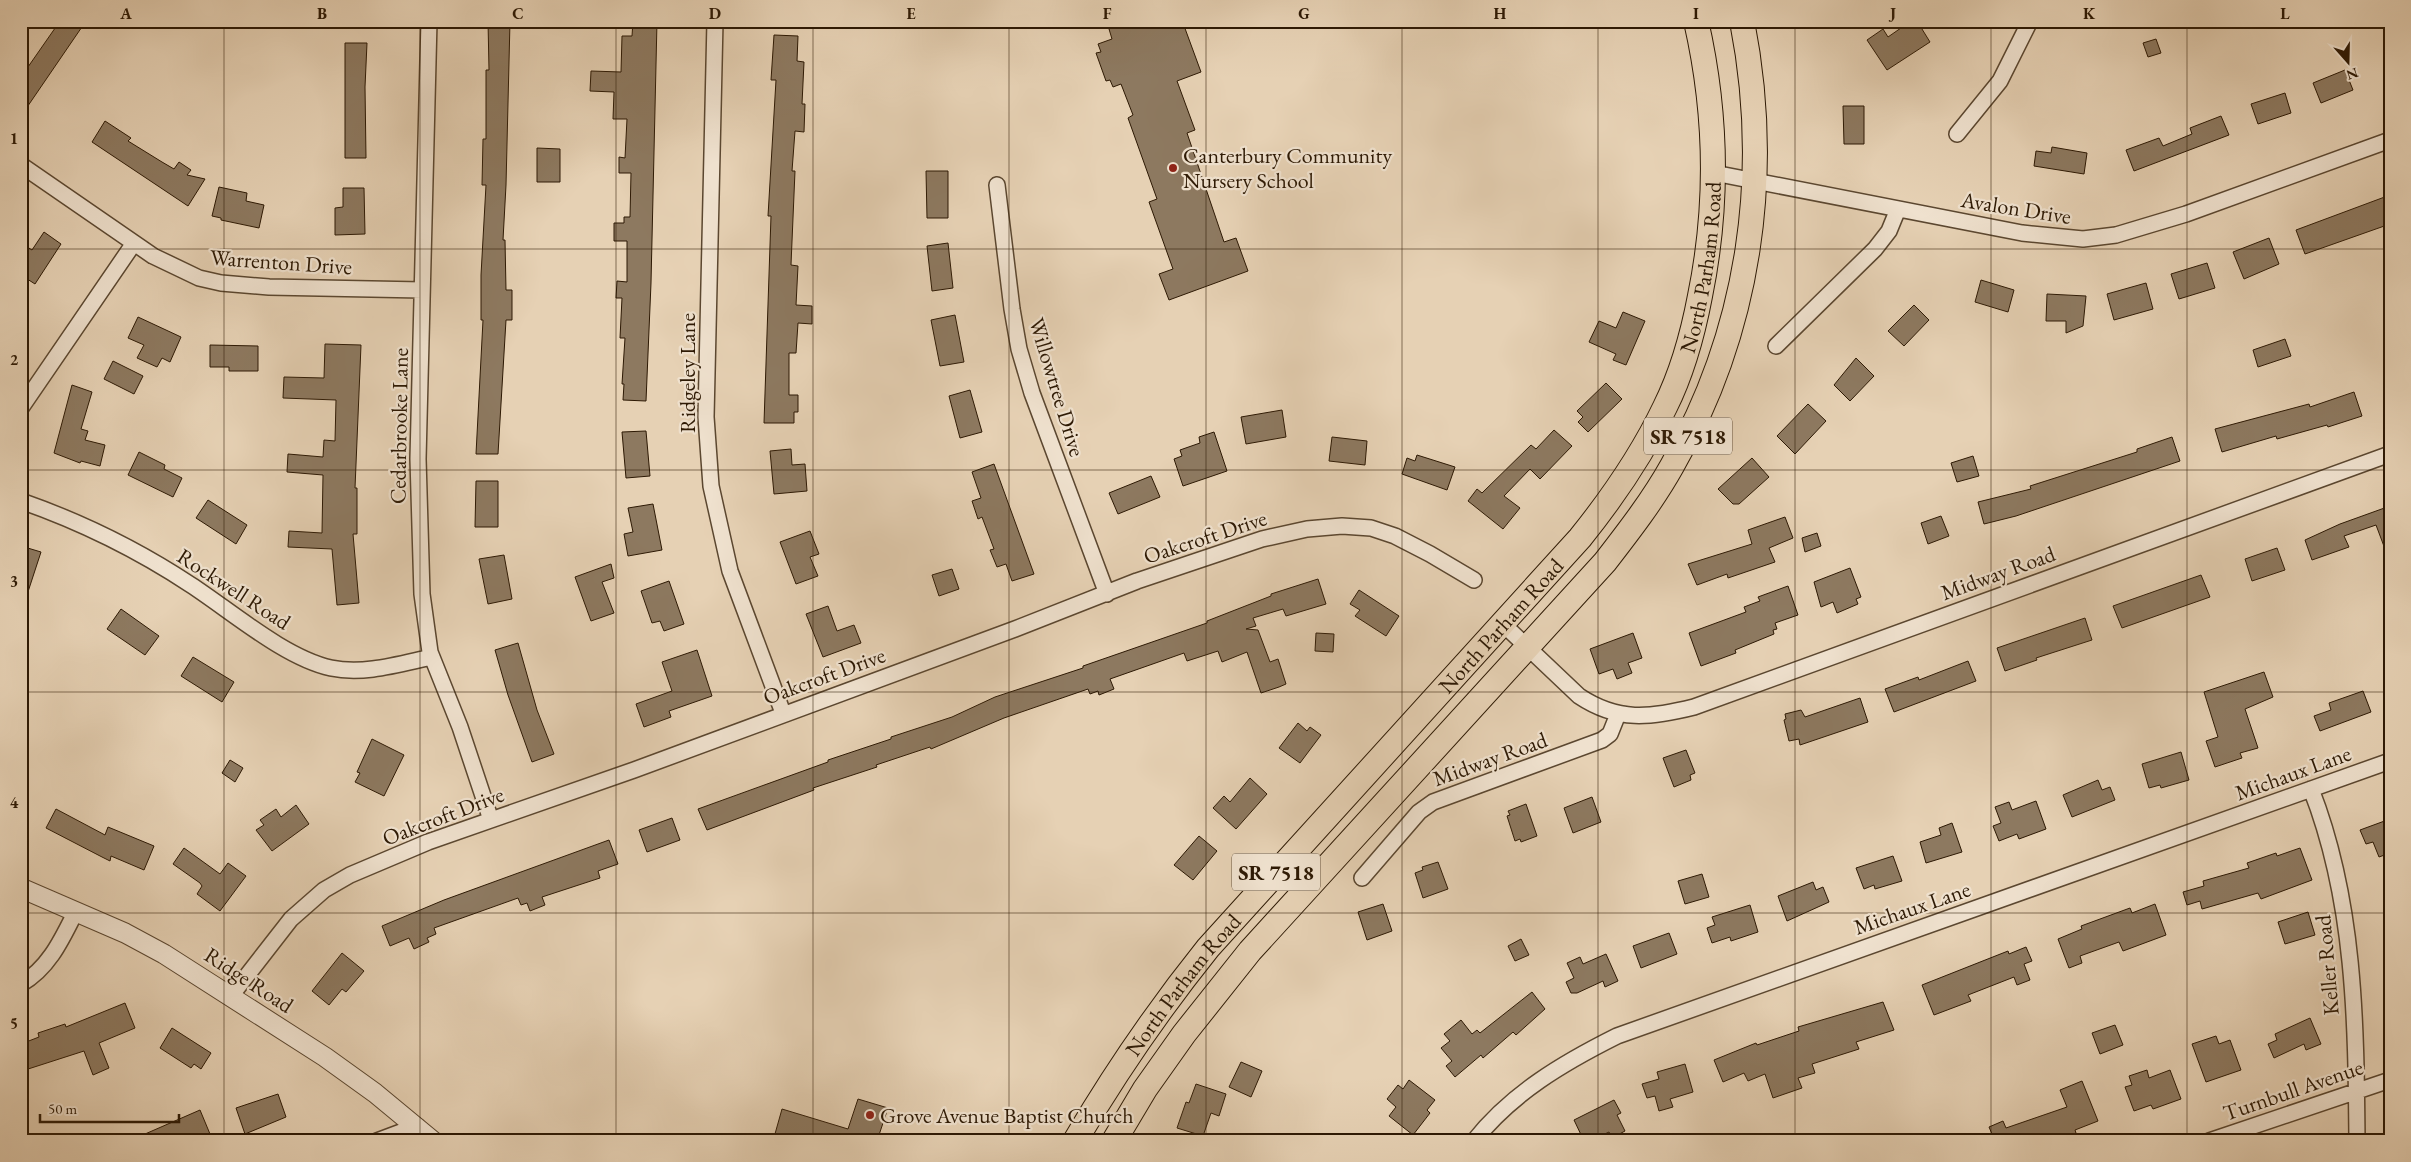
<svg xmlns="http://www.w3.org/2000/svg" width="2411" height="1162" font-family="'EB Garamond',serif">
	<rect width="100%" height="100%" fill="#e6d1b4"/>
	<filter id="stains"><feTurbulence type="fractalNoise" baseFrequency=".004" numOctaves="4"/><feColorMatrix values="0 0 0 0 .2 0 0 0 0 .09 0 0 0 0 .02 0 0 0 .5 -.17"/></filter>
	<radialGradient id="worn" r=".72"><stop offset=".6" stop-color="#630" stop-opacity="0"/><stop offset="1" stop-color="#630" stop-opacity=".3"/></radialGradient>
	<path fill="#8d7960" stroke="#2d1904" d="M60 21H86L21 116V77Z
		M488 21H510L506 185 503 240H505L506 290H512V320H506L498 454H476L483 320H481V275L486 185H482L483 139H486V70H489Z
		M633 21H657L651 283 646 401 623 400 624 384H622L625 338H620L622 298H616L617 281 627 282V241H614V223H624V217H630L631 173H619V157L625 158 627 119H613L614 92 590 91 591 71 621 72 622 36H632Z
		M1130 21H1175L1177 25 1183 23 1201 72 1177 81 1195 130 1187 133 1224 242 1236 238 1248 271 1169 300 1159 274 1173 269 1149 202 1157 199 1128 118 1133 115 1121 84 1113 87 1110 80 1106 81 1096 53 1101 52 1098 44 1112 39 1109 29Z
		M1911 21H1917L1930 42 1887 70 1867 40 1883 29 1888 37Z
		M774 35 798 36 797 61 804 62 802 104H805L804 132 795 131 792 171H795L791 265 798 266 796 305 812 306V324L798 323 796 353H789V395H798V412H794V423H764L771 216H768L776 80H771Z
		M2156 39 2161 53 2148 57 2143 43Z
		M345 43H367L365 87 366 158H345Z
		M2345 70 2353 90 2321 103 2313 83Z
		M2285 93 2291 113 2258 124 2251 104Z
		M1843 106H1864V144H1844Z
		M2221 116 2229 135 2134 171 2126 150 2159 138 2163 146 2192 134 2190 128Z
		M105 121 131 138 128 141 162 162 174 169 179 162 191 170 187 175 205 179 188 206 92 142Z
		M2052 147 2087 153 2084 174 2034 166 2036 151 2051 153Z
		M537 148 560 149V182H537Z
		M926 171H948V218H927Z
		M219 187 247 193 246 201 264 205 259 228 221 220V218L212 216Z
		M343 188H364L365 234 335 235V208L343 207Z
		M2390 195V224L2305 254 2296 230Z
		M44 232 61 244 35 284 21 275V243L32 250Z
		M2269 238 2279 264 2244 279 2233 252Z
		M948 243 953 288 932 291 927 246Z
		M2207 263 2215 288 2179 299 2171 274Z
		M1981 280 2014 290 2008 312 1975 302Z
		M2146 283 2153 309 2114 320 2107 294Z
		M2047 294 2086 296 2083 326 2066 333V321H2046Z
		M1914 305 1929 320 1904 346 1888 331Z
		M1623 312 1645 321 1626 365 1613 360 1616 354 1589 342 1599 321 1616 328Z
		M955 315 964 362 940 366 931 320Z
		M138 317 181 337 170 362 162 358 157 367 137 358 144 345 128 338Z
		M2285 339 2291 356 2258 367 2253 350Z
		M325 344 361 345 355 488H357V534H353L359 603 337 605 332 549 288 547 289 531 322 533 323 475 287 472 288 454 323 457 324 440 335 441 336 400 283 398 284 377 324 378Z
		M210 345 258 346V371H229V367H210Z
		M1856 358 1874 376 1850 401 1834 385Z
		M113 361 143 376 134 394 104 379Z
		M1606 383 1622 399 1588 432 1578 422 1583 417 1577 411Z
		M72 385 92 392 81 429 88 431 85 440 105 445 100 466 81 461 80 463 54 453Z
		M970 390 982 432 960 438 949 396Z
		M2354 392 2362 416 2328 427 2327 425 2277 439 2276 436 2222 452 2215 429 2309 404 2310 407Z
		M1808 404 1826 421 1795 454 1777 436Z
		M1282 410 1286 437 1246 444 1241 417Z
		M1554 430 1572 446 1540 479 1530 469 1504 496 1520 508 1503 529 1468 501 1477 489 1482 493 1531 445 1536 449Z
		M646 431 650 476 626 478 622 432Z
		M1214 432 1227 471 1183 486 1174 459 1182 456 1180 450 1200 443 1199 437Z
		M1332 437 1367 441 1365 465 1329 461Z
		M2172 437 2180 461 2016 516 1984 524 1978 502 2031 489 2030 486 2137 452V449Z
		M791 449 792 465 805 464 807 491 774 494 770 451Z
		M139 452 165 465 164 469 182 478 173 497 128 475Z
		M1417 455 1455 467 1447 490 1402 474 1407 458 1415 461Z
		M1973 456 1979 476 1957 482 1951 463Z
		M1752 458 1769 477 1739 504H1733L1718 489Z
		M994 464 1034 574 1012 581 1006 564 997 567 990 550 994 549 982 517 978 519 972 501 981 498 972 472Z
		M1151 476 1160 497 1118 514 1109 493Z
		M476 481H498V527H475Z
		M208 500 247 525 236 544 196 518Z
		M653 504 662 550 628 556 624 534 633 532 628 508Z
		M2390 506V557H2388L2376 525 2344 536 2349 547 2312 560 2305 540 2340 524Z
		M1941 516 1949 536 1928 544 1921 523Z
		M1785 517 1793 538 1769 548 1775 562 1728 578 1727 574 1697 585 1688 564 1752 544 1748 530Z
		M810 531 819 554 810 557 818 576 796 584 780 542Z
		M1817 533 1821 546 1805 552 1802 538Z
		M21 546 41 552 24 604 21 603Z
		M2277 548 2285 570 2252 581 2245 559Z
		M504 555 512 599 488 604 479 559Z
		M611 564 614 578 602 582 614 613 591 621 575 577Z
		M1850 568 1861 597 1856 599 1858 604 1837 613 1833 602 1821 607 1814 582Z
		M952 569 959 589 939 596 932 575Z
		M2201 575 2210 597 2122 628 2113 606Z
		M1318 579 1326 604 1286 616 1283 609 1253 618 1256 626 1246 629 1258 630 1270 662 1278 659 1286 684 1279 687 1261 693 1247 652 1222 662 1218 651 1187 661 1184 653 1110 679 1114 689 1099 695 1098 691 1090 694 1088 689 1004 718 931 749 930 747 876 765 877 767 813 788 814 790 707 830 698 809 828 762V760L891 739V737L952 717 995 697 1083 668V666L1207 623V621L1271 596V594Z
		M669 581 684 624 664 631 660 621 652 623 641 591Z
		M1788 586 1798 615 1775 623 1777 629 1773 630 1774 634 1735 650 1736 653 1701 666 1689 633 1746 612 1744 607 1760 601 1758 597Z
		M1359 590 1399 616 1386 636 1355 616 1360 610 1350 604Z
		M828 606 837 631 854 625 861 643 823 657 806 614Z
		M121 609 159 636 145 655 107 629Z
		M2085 618 2092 640 2036 658 2037 660 2005 671 1997 648Z
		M1316 633 1334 634 1333 652 1315 651Z
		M1633 633 1642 658 1628 663 1632 673 1617 679 1613 669 1599 674 1590 649Z
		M518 643 537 710 554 754 532 762 508 695 495 650Z
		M697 650 712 696 669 711 671 717 644 727 636 704 672 691 662 662Z
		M193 657 234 682 222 702 181 676Z
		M1968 661 1976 681 1894 712 1885 689 1918 677 1919 680Z
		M2264 672 2273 697 2245 709 2258 748 2240 753 2242 758 2215 767 2206 741 2218 737 2204 692Z
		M2363 691 2371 712 2320 731 2314 716 2331 710 2329 703Z
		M1860 698 1868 722 1800 745 1799 739 1789 741 1784 720 1786 719 1785 714 1801 710 1805 717Z
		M1298 723 1307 731 1310 727 1321 735 1300 763 1279 748Z
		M372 739 404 755 384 796 355 782 360 773 357 772Z
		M1686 750 1695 773 1690 775 1691 780 1674 787 1663 758Z
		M2181 752 2189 780 2161 788 2160 785 2149 788 2142 764Z
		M230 760 243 768 235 782 222 773Z
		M1250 778 1267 794 1236 829 1213 808 1224 796 1230 802Z
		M2098 780 2102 790 2110 787 2115 800 2072 817 2063 795Z
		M1592 797 1601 822 1573 833 1564 808Z
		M2036 801 2046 829 2019 839 2017 834 1999 841 1993 826 2001 823 1995 807 2009 802 2012 810Z
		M1526 804 1537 836 1521 842 1520 839 1515 841 1507 816 1510 815 1508 811Z
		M296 805 309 824 272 851 256 830 264 825 260 820 276 809 281 817Z
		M56 809 105 835 108 827 154 846 144 870 111 856 110 861 102 857 46 828Z
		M672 818 680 840 647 852 639 830Z
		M2390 819V853L2379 857 2373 842 2366 844 2360 830Z
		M1952 823 1962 852 1926 863 1920 842 1941 835 1939 828Z
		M1199 836 1217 851 1193 880 1174 865Z
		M609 840 618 864 598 871 600 878 542 897 545 905 530 911 527 903 521 905 518 898 434 928 436 934 427 938 429 942 414 949 409 938 390 946 382 926 444 900Z
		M184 848 220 874 228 863 246 876 220 911 197 894 202 886 200 883 173 864Z
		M2300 848 2312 880 2261 899 2258 893 2202 909 2200 901 2187 905 2183 892 2204 886 2203 881 2249 868 2247 863 2276 853 2277 856Z
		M1893 856 1902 881 1875 889 1874 885 1864 889 1856 868Z
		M1438 862 1448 889 1423 898 1415 873 1423 870 1422 867Z
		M1702 874 1709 897 1685 904 1678 881Z
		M1813 882 1816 890 1823 887 1829 902 1787 921 1778 896Z
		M1383 904 1392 931 1367 940 1358 912Z
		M2155 904 2166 935 2123 951 2119 942 2080 956 2082 963 2069 968 2058 939 2082 929 2081 926 2130 908 2132 913Z
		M1750 905 1758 932 1731 941 1730 937 1712 943 1707 928 1715 925 1712 917Z
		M2308 912 2315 935 2285 944 2278 922Z
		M1669 933 1677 954 1641 968 1633 946Z
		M1521 939 1529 955 1515 961 1508 946Z
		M2026 947 2032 961 2024 964 2030 980 2017 985 2014 977 1968 995 1971 1001 1934 1015 1922 985 2008 951 2009 954Z
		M342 953 364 971 346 992 342 989 329 1005 312 991Z
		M1606 954 1618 981 1605 987 1603 981 1577 993H1571L1566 982 1574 978 1567 963 1580 957 1583 964Z
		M1532 992 1545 1009 1516 1035 1513 1032 1483 1058 1481 1055 1455 1077 1446 1066 1452 1061 1441 1048 1450 1041 1444 1034 1461 1020 1472 1034 1477 1030 1480 1033Z
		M1883 1002 1894 1030 1856 1042 1859 1049 1812 1064 1815 1073 1798 1078 1802 1088 1773 1098 1765 1074 1748 1081 1744 1073 1723 1082 1714 1060 1756 1043 1757 1045 1799 1031 1798 1027Z
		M125 1003 135 1028 99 1043 109 1068 93 1075 84 1051 25 1070 21 1058V1044L39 1037 38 1033 65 1024 66 1027Z
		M2310 1018 2321 1044 2306 1050 2304 1044 2274 1058 2268 1044 2277 1040 2275 1034Z
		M2115 1025 2123 1045 2100 1054 2092 1033Z
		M172 1028 211 1053 201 1069 194 1064 191 1068 160 1048Z
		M2216 1036 2219 1044 2230 1040 2241 1070 2206 1082 2192 1044Z
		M1241 1062 1262 1071 1251 1097 1229 1087Z
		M1685 1064 1693 1092 1670 1099 1673 1107 1659 1111 1655 1096 1647 1098 1642 1084 1659 1079 1657 1072Z
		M2147 1070 2149 1078 2170 1070 2181 1099 2153 1109 2151 1105 2134 1111 2125 1087 2132 1085 2129 1076Z
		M1409 1080 1435 1100 1427 1110 1430 1113 1413 1135 1389 1116 1396 1107 1387 1099 1398 1085 1403 1089Z
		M2082 1081 2098 1121 2075 1130 2076 1133 2057 1141H1977L1992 1134 1989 1127 2003 1121 2006 1128 2067 1107 2060 1090Z
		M1196 1084 1226 1094 1219 1116 1211 1113 1203 1136 1177 1128 1186 1102 1189 1103Z
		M278 1094 286 1117 245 1134 236 1108Z
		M858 1099 888 1108 877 1141H773L782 1109 848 1129Z
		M1614 1100 1621 1113 1617 1115 1625 1131 1612 1138 1609 1132 1590 1141H1584L1574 1120Z
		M200 1110 210 1134 195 1141H129Z"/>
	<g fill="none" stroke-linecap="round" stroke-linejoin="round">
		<defs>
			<path id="minor" d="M429 21 418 459 422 594 430 652 460 727 491 820
				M715 21 706 417 711 486 730 571 783 713
				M1957 134 2000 81 2030 21
				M21 165 153 256 199 278 221 283 269 287 422 290
				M1714 173 2022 233 2083 239 2116 235 2186 214 2390 140
				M997 185 1012 309 1019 349 1032 393 1107 594
				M1776 346 1875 249 1889 231 1898 209
				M21 408 134 243
				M21 501C81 522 138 550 191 585 231 611 285 658 331 668 364 675 399 664 432 657
				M1503 624 1579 696C1618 722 1650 718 1694 707L2390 454
				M2311 789C2355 901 2356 1022 2357 1141
				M1362 878 1419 812 1433 802 1602 740 1610 734 1618 714
				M21 984C49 968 62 939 76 911
				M231 996 291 919 324 890 350 875 428 842 634 770 1015 629 1137 581 1262 539 1307 529 1342 526 1371 528 1395 536 1430 554 1474 580
				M377 1141 417 1126
				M1474 1141C1512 1093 1563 1063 1617 1036L2390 761
				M2209 1141 2390 1080"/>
			<path id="tertiary" d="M21 888 125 933 164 954 325 1057 375 1093 433 1141"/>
			<g id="trunk">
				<path id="s1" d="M1075 1141C1115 1073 1159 1009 1208 948L1580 538C1613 497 1642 455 1665 407 1682 373 1693 333 1700 296 1719 203 1717 113 1696 21"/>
				<path d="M1114 1141 1145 1089 1184 1034 1250 951 1605 562C1629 531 1653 500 1672 466 1750 330 1772 174 1742 21"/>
			</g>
		</defs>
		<use href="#minor" stroke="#5b4730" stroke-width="18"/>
		<use href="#tertiary" stroke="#5b4730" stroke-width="21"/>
		<use href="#trunk" stroke="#2d1904" stroke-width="26"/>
		<use href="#minor" stroke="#efe1ce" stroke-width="15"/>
		<use href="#tertiary" stroke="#efe1ce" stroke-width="19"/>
		<use href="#trunk" stroke="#e6d1b4" stroke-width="24"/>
	</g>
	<path fill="none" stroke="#2d1904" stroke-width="1" stroke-opacity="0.55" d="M224 21V1141M420 21V1141M616 21V1141M813 21V1141M1009 21V1141M1206 21V1141M1402 21V1141M1598 21V1141M1795 21V1141M1991 21V1141M2187 21V1141M21 249H2390M21 470H2390M21 692H2390M21 913H2390"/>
	<g fill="#8f2418" stroke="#efe1ce" stroke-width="2">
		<circle cx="1173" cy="168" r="5"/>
		<circle cx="870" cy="1115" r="5"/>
	</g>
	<g text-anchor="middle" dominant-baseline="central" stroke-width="4.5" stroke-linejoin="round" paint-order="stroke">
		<g fill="#efe1ce" stroke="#675541" stroke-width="1">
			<rect x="1644" y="417.5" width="88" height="37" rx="4"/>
			<rect x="1232" y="853.5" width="88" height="37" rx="4"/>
		</g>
		<g font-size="21" font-weight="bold" fill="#2d1904">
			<text x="1688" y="436">SR 7518</text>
			<text x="1276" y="872">SR 7518</text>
		</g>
		<g font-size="22" fill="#2d1904" stroke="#efe1ce" text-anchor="start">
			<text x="1183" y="155">Canterbury Community<tspan x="1183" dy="25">Nursery School</tspan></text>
			<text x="880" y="1115">Grove Avenue Baptist Church</text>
		</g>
		<g font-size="22" fill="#2d1904" stroke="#efe1ce">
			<text transform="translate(2016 208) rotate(9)">Avalon Drive</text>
			<text transform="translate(281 262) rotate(4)">Warrenton Drive</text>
			<text stroke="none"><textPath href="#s1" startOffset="1090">North Parham Road</textPath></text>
			<text transform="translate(687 373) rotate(-90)">Ridgeley Lane</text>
			<text transform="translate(1057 387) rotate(73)">Willowtree Drive</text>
			<text transform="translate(399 426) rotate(-89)">Cedarbrooke Lane</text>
			<text transform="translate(1205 537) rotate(-18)">Oakcroft Drive</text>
			<text transform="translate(1998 573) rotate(-20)">Midway Road</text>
			<text transform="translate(234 589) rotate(33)">Rockwell Road</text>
			<text stroke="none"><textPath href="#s1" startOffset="670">North Parham Road</textPath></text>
			<text transform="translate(824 676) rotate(-20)">Oakcroft Drive</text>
			<text transform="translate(1490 759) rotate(-20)">Midway Road</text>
			<text transform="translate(2293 773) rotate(-20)">Michaux Lane</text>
			<text transform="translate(443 816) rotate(-21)">Oakcroft Drive</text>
			<text transform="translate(1912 908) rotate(-19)">Michaux Lane</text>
			<text transform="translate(2327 965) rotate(-95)">Keller Road</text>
			<text transform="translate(249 980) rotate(33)">Ridge Road</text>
			<text stroke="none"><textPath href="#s1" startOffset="190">North Parham Road</textPath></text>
			<text transform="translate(2293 1090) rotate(-19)">Turnbull Avenue</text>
		</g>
	</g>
	<rect width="2411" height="1162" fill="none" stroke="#e6d1b4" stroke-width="55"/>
	<g transform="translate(2348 62) rotate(160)" stroke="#efe1ce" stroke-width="4" paint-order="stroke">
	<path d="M0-4L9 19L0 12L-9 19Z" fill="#2d1904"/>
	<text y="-8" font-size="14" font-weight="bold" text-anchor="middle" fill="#2d1904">N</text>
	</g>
	<path d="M40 1114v8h139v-8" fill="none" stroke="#2d1904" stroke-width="2.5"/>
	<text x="48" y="1114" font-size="15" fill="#2d1904" stroke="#efe1ce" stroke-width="4" paint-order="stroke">50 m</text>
	<rect x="28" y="28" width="2356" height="1106" fill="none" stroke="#2d1904" stroke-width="2"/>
	<g font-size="16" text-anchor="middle" font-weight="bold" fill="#2d1904">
		<text x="126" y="19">A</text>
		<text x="322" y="19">B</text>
		<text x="518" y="19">C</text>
		<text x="715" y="19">D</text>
		<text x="911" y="19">E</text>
		<text x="1107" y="19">F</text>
		<text x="1304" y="19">G</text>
		<text x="1500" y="19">H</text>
		<text x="1696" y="19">I</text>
		<text x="1893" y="19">J</text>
		<text x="2089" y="19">K</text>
		<text x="2285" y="19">L</text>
		<text x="14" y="144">1</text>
		<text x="14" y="365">2</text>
		<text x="14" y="587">3</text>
		<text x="14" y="808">4</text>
		<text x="14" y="1029">5</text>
	</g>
	<rect width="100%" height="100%" filter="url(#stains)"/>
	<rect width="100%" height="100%" fill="url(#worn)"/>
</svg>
